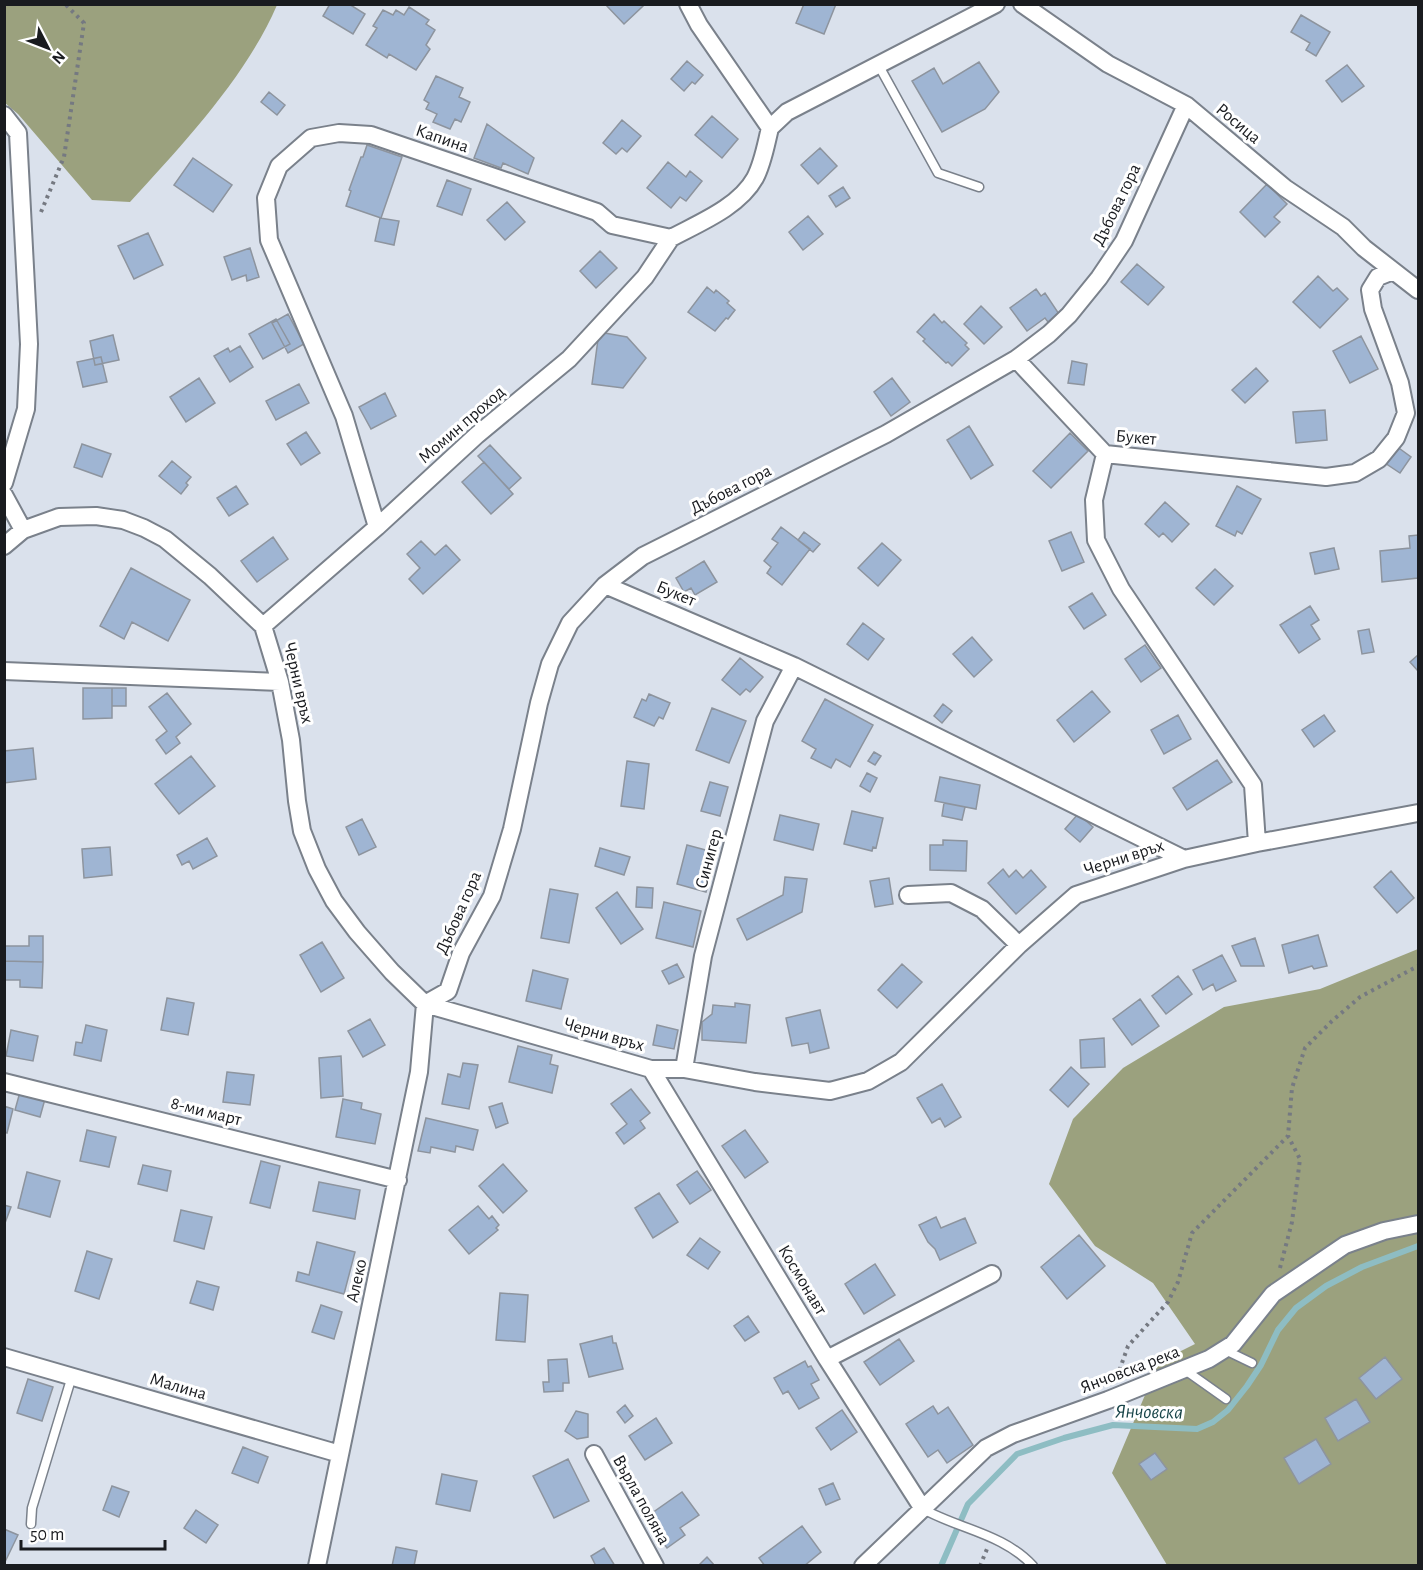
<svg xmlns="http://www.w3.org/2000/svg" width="1423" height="1570" font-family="'Alegreya Sans',sans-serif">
	<rect width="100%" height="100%" fill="#dae1ec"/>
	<path fill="#9ba17e" d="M4 5 5 4 277 5C246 77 183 144 130 202L92 200 18 114 5 103Z
		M1418 949V1565H1167L1112 1473 1159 1362 1195 1344 1153 1283 1095 1246 1049 1184 1073 1119 1123 1068 1224 1007 1320 989Z"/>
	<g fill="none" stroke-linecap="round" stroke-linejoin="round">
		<path stroke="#8ebdc3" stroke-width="6" d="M941 1566 968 1504 1017 1454 1064 1438 1113 1425 1197 1429 1213 1422 1228 1410 1247 1386 1261 1365 1278 1330 1296 1308 1326 1286 1362 1267 1418 1246"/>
	</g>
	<path fill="#9fb5d3" stroke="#8d949e" stroke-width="1.5" d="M330 4H349L365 14 353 34 323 16Z
		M605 4H642L643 6 624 24Z
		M804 4H836L824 34 796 23Z
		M409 7 429 20 426 24 435 30 426 45 430 49 416 70 389 54 387 58 366 45 377 28 373 26 383 10 393 15 396 10 404 15Z
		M1301 15 1330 32 1316 56 1306 50 1310 43 1291 32Z
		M687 61 703 75 695 84 692 82 684 91 671 79Z
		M979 62 999 92 985 109 942 132 912 81 934 68 943 84Z
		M1347 65 1364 86 1342 102 1326 81Z
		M436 76 463 88 459 97 470 102 461 122 455 119 450 129 433 122 437 114 426 109 429 103 424 100Z
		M269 92 285 105 277 115 261 102Z
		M712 116 738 139 722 158 695 135Z
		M622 120 641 136 627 152 622 148 616 154 603 143Z
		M487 124 534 158 528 174 503 163 501 168 474 158Z
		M367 145 402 157 381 218 346 206 351 191 349 190 361 157H363Z
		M820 148 837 166 818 184 801 165Z
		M193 158 232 185 213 212 174 185Z
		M668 162 686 177 690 171 702 181 686 201 680 197 671 208 647 188Z
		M447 180 471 189 462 215 437 206Z
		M1267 184 1287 204 1274 217 1280 222 1265 237 1240 212Z
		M843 187 850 198 836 207 829 196Z
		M507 202 525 222 505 240 487 220Z
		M808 216 823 234 803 250 789 232Z
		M380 218 399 221 394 245 375 241Z
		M148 233 163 265 134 279 118 246Z
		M250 248 259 277 247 281 246 275 232 280 224 257Z
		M600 251 617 268 596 288 580 271Z
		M1137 264 1164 287 1148 305 1121 282Z
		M1318 276 1333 291 1337 288 1348 299 1320 328 1293 302Z
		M707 287 714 293 716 290 729 301 727 303 735 310 728 319 726 318 715 331 688 312Z
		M1036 289 1041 296 1045 293 1059 314 1048 322 1045 318 1027 331 1010 308Z
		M981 306 1002 327 984 344 964 324Z
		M288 314 304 344 288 353 272 323Z
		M934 314 942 323 944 321 967 343 965 345 969 349 952 366 948 362 946 363 923 341 925 339 917 332Z
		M276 319 290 344 263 359 249 334Z
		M599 332 627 337 646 358 623 388 592 384Z
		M113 335 119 360 95 365 90 341Z
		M1361 336 1378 369 1350 383 1333 351Z
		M240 346 253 367 230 382 214 356 228 348 230 352Z
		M101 357 107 382 83 387 77 362Z
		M1072 361 1087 364 1084 385 1068 383Z
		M1256 368 1268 381 1245 403 1232 390Z
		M199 378 215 403 186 422 170 397Z
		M892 378 910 402 891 416 874 392Z
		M299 384 309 403 276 420 266 401Z
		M385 393 396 416 371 429 359 407Z
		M1325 410 1327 440 1296 443 1293 412Z
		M969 426 993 465 971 479 947 440Z
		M306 432 320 453 301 465 287 444Z
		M1070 433 1088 451 1051 488 1033 471Z
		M82 444 111 454 102 477 74 467Z
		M490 445 521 478 509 489 478 456Z
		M1396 446 1411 457 1400 473 1385 463Z
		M172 461 191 477 186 483 188 485 181 494 159 476Z
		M484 462 513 494 491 514 462 482Z
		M236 486 248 504 229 516 217 498Z
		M1237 486 1261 499 1242 534 1237 531 1235 536 1216 526Z
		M1165 502 1189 524 1172 542 1163 533 1159 537 1145 524Z
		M781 527 810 549 782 585 767 573 771 567 764 561 778 543 772 539Z
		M804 532 820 544 813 552 798 540Z
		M1071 532 1084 562 1062 571 1049 541Z
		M1418 535V578L1382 582 1380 551 1410 548 1409 536Z
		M273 537 288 559 257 582 241 561Z
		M421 541 435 555 446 545 460 560 423 594 409 579 420 568 407 554Z
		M882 543 901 560 878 586 858 568Z
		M1334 548 1339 569 1315 574 1310 553Z
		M704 561 717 582 695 595 691 588 684 592 676 578Z
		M131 568 190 600 168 641 132 622 124 639 100 626Z
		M1215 569 1233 586 1214 605 1196 588Z
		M1092 593 1106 615 1084 629 1069 607Z
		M1310 606 1319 620 1311 625 1320 639 1299 653 1280 625Z
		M863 623 884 639 868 660 847 644Z
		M1369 629 1374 652 1362 654 1358 631Z
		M972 637 992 660 974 677 953 654Z
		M1145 645 1161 668 1141 682 1125 659Z
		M1418 655V671L1410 662Z
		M740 658 763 677 750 692 746 689 740 695 722 680Z
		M83 688H112V718L83 719Z
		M112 688H126V706H112Z
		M1092 691 1110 712 1074 742 1057 720Z
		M167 693 191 724 176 737 180 743 166 754 156 740 167 731 149 707Z
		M649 694 670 703 663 719 659 717 654 726 634 717 642 699 646 701Z
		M825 699 873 725 850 767 836 759 831 768 811 758 816 749 802 741Z
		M943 704 952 711 942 723 934 716Z
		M712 708 746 721 729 763 696 750Z
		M1178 715 1191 739 1164 754 1151 730Z
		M1324 715 1335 731 1314 747 1302 730Z
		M33 748 36 779 4 783V751Z
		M874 752 881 756 875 765 868 761Z
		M191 756 215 786 179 814 155 784Z
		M1217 760 1232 782 1187 810 1173 788Z
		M627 761 649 764 644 809 621 806Z
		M867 773 877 778 870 792 860 786Z
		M940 777 980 785 976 809 935 801Z
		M710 782 728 787 720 816 701 811Z
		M944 803 965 807 962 820 942 816Z
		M852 811 883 818 876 848 873 847 872 851 844 844Z
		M1078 814 1093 827 1080 842 1065 829Z
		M780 815 819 824 813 850 774 840Z
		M362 819 376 847 359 855 346 827Z
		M207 838 217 856 193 869 189 861 182 865 177 855Z
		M943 840 967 841 966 871 930 870V845H943Z
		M687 845 717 853 706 892 677 884Z
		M110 847 112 875 84 878 82 849Z
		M600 848 630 857 624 875 595 866Z
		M1003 869 1009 877 1016 870 1023 878 1031 870 1046 887 1016 914 988 883Z
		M1391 871 1414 898 1397 913 1374 887Z
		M785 877 807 879 802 912 747 940 737 919 783 895Z
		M889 878 893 904 875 907 870 881Z
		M637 887 653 888 652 908 636 907Z
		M550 889 578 894 569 943 541 938Z
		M617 892 643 929 621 944 596 908Z
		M664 902 701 911 693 947 656 938Z
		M1318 935 1327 966 1314 969 1312 966 1289 973 1282 945Z
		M29 936H43V962L5 961V946H29Z
		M1255 938 1264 966H1241L1232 946Z
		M322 942 344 978 321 992 300 955Z
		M1222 955 1236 981 1216 991 1213 984 1203 990 1193 970Z
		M5 961 43 962 42 988 20 987V980H5Z
		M677 964 684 977 669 984 662 971Z
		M902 964 922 982 897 1008 878 990Z
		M533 970 568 979 561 1009 526 1001Z
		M1178 976 1192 994 1166 1014 1152 996Z
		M167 998 194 1003 188 1035 161 1030Z
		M1140 999 1159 1026 1132 1045 1113 1019Z
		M735 1003 750 1005 746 1043 702 1040V1022L712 1014 713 1005 735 1007Z
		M820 1010 829 1048 810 1053 808 1043 792 1046 786 1018Z
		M370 1019 385 1045 363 1057 348 1031Z
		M86 1025 107 1030 101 1061 74 1055 76 1042 82 1043Z
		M657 1025 678 1030 674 1049 653 1045Z
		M11 1030 38 1036 33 1061 6 1056Z
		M1104 1038 1105 1067 1081 1068 1080 1040Z
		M518 1046 552 1055 550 1064 558 1066 552 1093 509 1082Z
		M341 1056 343 1096 321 1098 319 1058Z
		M463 1063 478 1065 469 1109 442 1104 448 1074 460 1077Z
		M1071 1067 1089 1084 1068 1107 1050 1090Z
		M227 1072 254 1075 250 1105 223 1102Z
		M942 1084 961 1117 945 1127 940 1118 932 1123 917 1098Z
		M631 1089 650 1113 640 1121 645 1128 624 1144 616 1133 627 1124 611 1104Z
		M20 1092 45 1099 40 1117 15 1110Z
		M343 1099 362 1103 361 1109 381 1114 375 1144 336 1137Z
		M502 1103 508 1123 496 1128 489 1107Z
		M4 1106 13 1109 7 1133 4 1132Z
		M426 1118 478 1130 473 1150 456 1146 455 1152 431 1147 430 1153 418 1151Z
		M87 1130 116 1137 109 1167 80 1161Z
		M745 1130 768 1162 745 1178 722 1146Z
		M261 1161 280 1166 270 1208 250 1203Z
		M503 1164 527 1191 503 1213 479 1186Z
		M143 1165 171 1171 167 1191 138 1184Z
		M697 1171 711 1190 690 1204 677 1185Z
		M27 1172 60 1181 50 1217 18 1208Z
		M319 1182 360 1190 355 1219 313 1211Z
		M659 1193 678 1222 653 1238 635 1208Z
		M4 1205 11 1207 5 1223H4Z
		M478 1206 489 1219 492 1216 499 1225 496 1228 498 1230 469 1254 449 1230Z
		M181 1210 212 1217 204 1249 174 1241Z
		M936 1217 941 1228 965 1218 976 1243 940 1260 935 1249 928 1242 919 1225Z
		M1079 1235 1105 1266 1067 1299 1041 1267Z
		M700 1238 720 1252 708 1269 687 1255Z
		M317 1242 355 1252 344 1294 296 1281 298 1272 309 1275Z
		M87 1251 112 1259 99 1299 75 1291Z
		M875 1264 895 1295 864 1314 845 1284Z
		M197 1281 219 1287 213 1310 190 1303Z
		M500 1293 528 1295 525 1342 496 1340Z
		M321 1305 342 1312 334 1339 312 1332Z
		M748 1316 759 1332 745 1341 734 1326Z
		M612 1336 613 1343H616L623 1369 589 1377 580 1344Z
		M899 1339 914 1361 880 1385 864 1362Z
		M1385 1357 1402 1379 1376 1399 1359 1378Z
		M567 1359 569 1383H563V1391L544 1392 543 1382H549L548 1360Z
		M805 1361 808 1367 811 1366 819 1380 811 1384 819 1398 799 1409 788 1391 783 1394 774 1378Z
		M28 1379 53 1387 42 1421 17 1413Z
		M1356 1399 1370 1422 1338 1441 1325 1418Z
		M625 1405 633 1416 625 1423 617 1412Z
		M933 1406 938 1414 948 1407 973 1445 947 1463 938 1450 928 1457 906 1424Z
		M842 1410 857 1432 831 1450 816 1428Z
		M576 1411 588 1414V1437L577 1439 565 1431Z
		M656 1418 672 1443 645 1460 629 1436Z
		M1316 1439 1331 1464 1299 1484 1284 1458Z
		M243 1447 268 1457 258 1483 232 1473Z
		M1155 1453 1167 1469 1151 1480 1139 1464Z
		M568 1459 589 1501 554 1518 533 1476Z
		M442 1474 477 1481 470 1511 436 1504Z
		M833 1483 840 1499 826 1505 819 1489Z
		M112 1486 129 1492 119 1517 103 1510Z
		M682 1492 699 1515 680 1528 685 1535 667 1548 645 1518Z
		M196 1510 218 1525 206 1543 184 1528Z
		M802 1526 821 1552 804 1566H765L759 1558Z
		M4 1529 18 1535 4 1564Z
		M396 1547 417 1551 414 1566H392Z
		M604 1548 615 1566H593L595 1564 591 1556Z
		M707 1557 715 1566H698Z"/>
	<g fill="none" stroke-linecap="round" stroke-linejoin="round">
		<defs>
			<path id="lane" d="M879 66 938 173 979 187
				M1225 1350 1252 1363
				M1185 1370 1226 1399
				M923 1509C959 1529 1004 1534 1033 1566
				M31 1524 32 1508 72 1376"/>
			<path id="street" d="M1022 4 1108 64 1186 105 1285 188 1343 227 1364 248 1418 290
				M4 115 18 133 29 344 26 409 4 483
				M770 128 787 112 996 4
				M1016 359 1105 454
				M4 495 23 530
				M377 527 344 416 269 240 266 198 279 166 311 138 339 133 371 135 597 212 612 225 671 238C699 223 739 207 755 178 763 163 766 144 770 128L699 25 688 4
				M4 546 23 530 59 517 96 516 123 520 144 528 165 539 210 576 263 626 280 682 291 740 297 801 302 831 317 869 334 901 357 932 392 972 425 1004 651 1069H684L755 1082 830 1091 868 1081 901 1062 1019 945 1076 895 1184 859 1257 843 1418 813
				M605 585 794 666 1184 859
				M263 626 377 527 477 435 569 359 645 277 671 238
				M4 671 280 682
				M1257 843 1253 785 1121 589 1096 540 1094 500 1105 454 1326 477 1355 473 1379 459 1396 438 1406 413 1400 383 1373 309 1370 290 1378 277 1393 271
				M908 895 951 893 982 909 1019 945
				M651 1069 827 1359 923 1509
				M684 1069 703 956 765 721 794 666
				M4 1082 398 1180
				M4 1357 340 1454
				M827 1359 992 1274
				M594 1454 655 1566
				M317 1566 419 1072 425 1004 448 991 461 953 492 896 512 829 539 703 550 664 570 623 605 585 643 556 886 434 1016 359 1049 334 1069 315 1099 278 1124 241 1186 105
				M863 1566 986 1448 1013 1434 1108 1400 1209 1359 1233 1344 1273 1294 1345 1245 1384 1231 1418 1224"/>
		</defs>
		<use href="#lane" stroke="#7a818b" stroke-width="11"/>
		<use href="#street" stroke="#7a818b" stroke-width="20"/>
		<path stroke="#757981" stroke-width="4" stroke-dasharray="3 4.5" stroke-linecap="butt" d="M41 212 64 157 84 23 65 4
			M1280 1268 1292 1222 1300 1159 1288 1136 1292 1088 1305 1048 1332 1021 1360 997 1418 966
			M1117 1377 1128 1346 1168 1302 1178 1282 1192 1233 1288 1136
			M980 1566 987 1549"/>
		<use href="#lane" stroke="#fff" stroke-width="8"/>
		<use href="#street" stroke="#fff" stroke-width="16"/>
	</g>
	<g text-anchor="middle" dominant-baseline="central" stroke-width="6" stroke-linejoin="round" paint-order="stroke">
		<g font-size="18" fill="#191b1f" stroke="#fff">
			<text transform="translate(1238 124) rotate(40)">Росица</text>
			<text transform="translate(442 139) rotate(19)">Капина</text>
			<text transform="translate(1117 205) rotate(-64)">Дъбова гора</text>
			<text transform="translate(462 425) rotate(-41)">Момин проход</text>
			<text transform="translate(1136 438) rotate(5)">Букет</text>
			<text transform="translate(731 490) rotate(-27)">Дъбова гора</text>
			<text transform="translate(676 594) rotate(23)">Букет</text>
			<text transform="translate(298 683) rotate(77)">Черни връх</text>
			<text transform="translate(1124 858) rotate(-18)">Черни връх</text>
			<text transform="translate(709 859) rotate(-75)">Синигер</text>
			<text transform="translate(459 913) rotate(-66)">Дъбова гора</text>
			<text transform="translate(604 1035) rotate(16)">Черни връх</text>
			<text transform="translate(206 1112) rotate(14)">8-ми март</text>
			<text transform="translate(802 1280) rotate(59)">Космонавт</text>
			<text transform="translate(357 1281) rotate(-78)">Алеко</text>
			<text transform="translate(1130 1370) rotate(-21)">Янчовска река</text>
			<text transform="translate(178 1387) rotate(16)">Малина</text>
			<text transform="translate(641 1500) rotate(61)">Върла поляна</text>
		</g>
		<g font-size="20" font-style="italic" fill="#1a464a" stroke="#fff">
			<text transform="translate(1149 1412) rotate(1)">Янчовска</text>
		</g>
	</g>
	<rect width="1423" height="1570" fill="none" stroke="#191b1f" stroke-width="12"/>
	<g transform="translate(48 48) rotate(132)" stroke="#ffffff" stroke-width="4.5" paint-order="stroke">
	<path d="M0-4.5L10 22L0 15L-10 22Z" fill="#191b1f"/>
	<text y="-9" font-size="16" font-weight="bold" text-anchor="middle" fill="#191b1f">N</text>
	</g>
	<path d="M21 1540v9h144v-9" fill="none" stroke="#191b1f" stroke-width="3"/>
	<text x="30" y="1540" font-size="18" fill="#191b1f" stroke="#ffffff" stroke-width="4.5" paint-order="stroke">50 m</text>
</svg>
